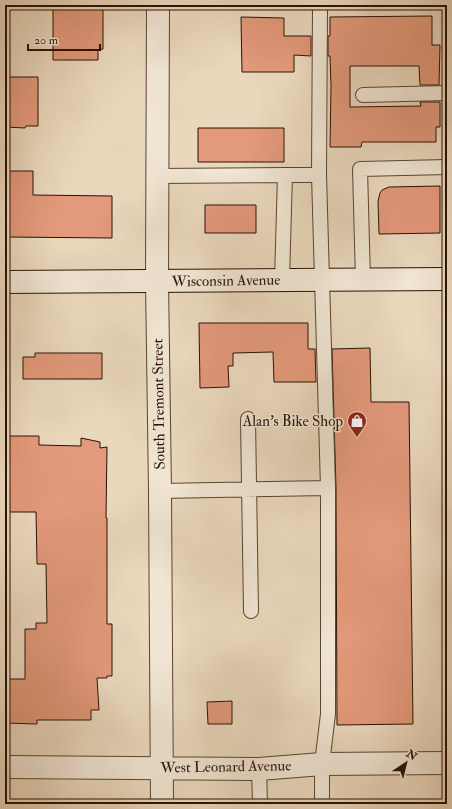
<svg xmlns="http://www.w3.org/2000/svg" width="452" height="809" font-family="'IM FELL Double Pica',serif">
	<rect width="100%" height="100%" fill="#ead8bd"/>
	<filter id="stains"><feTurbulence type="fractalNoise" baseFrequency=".005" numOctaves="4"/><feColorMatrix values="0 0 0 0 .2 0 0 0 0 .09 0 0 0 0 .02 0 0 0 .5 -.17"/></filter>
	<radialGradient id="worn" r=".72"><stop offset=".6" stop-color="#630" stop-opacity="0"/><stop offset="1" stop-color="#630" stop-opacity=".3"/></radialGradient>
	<path fill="#e3997b" stroke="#291204" d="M53 5H103V49L98 50V60H53Z
		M432 16V45H440L439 85H420L419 66H350V107L421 106 420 102H440V127H436V142H362L361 147H330L331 86 330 56H328V36H330V17Z
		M241 17 284 18V36H311V56L294 55V72H242Z
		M5 77H38V126H26L25 128 5 127Z
		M198 128H284V162H198Z
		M5 171H33V195L112 196V238L5 237Z
		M440 186V233L379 234 378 201 380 193 382 190 389 187Z
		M205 205H256V233H205Z
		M199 323H308V349H315L316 382H274L273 352 233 353V366H228L229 387 200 388Z
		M370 348 371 402H409L413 724 337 725 336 488 332 349Z
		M35 353H102V379H23V357H35Z
		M7 436H39V445L81 446V438L100 442V448L107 447 106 518H107V624H112V676H107V678H97L99 710H91V720H37V724L5 723V679H25V629H36V623H47L46 564H37L36 512H7Z
		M232 701V724H208L207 702Z"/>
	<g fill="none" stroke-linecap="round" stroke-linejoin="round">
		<defs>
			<path id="service" d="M320 5 319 175 328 488V714L322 764V804
				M363 95 447 93
				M285 175H319
				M158 176 285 175 282 280
				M363 280 360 169 447 167
				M248 419 251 611
				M160 491 328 488
				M259 769 260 804"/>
			<path id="minor" d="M157 281 160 491 162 804
				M5 767 259 769 322 764 447 763"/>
			<path id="tertiary" d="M157 281 158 5"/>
			<path id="secondary" d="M5 282 447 279"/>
		</defs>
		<use href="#service" stroke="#594432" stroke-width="16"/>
		<use href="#minor" stroke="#594432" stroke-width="24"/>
		<use href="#tertiary" stroke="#594432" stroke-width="24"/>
		<use href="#secondary" stroke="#291204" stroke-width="24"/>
		<use href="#service" stroke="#f1e6d4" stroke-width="14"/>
		<use href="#minor" stroke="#f1e6d4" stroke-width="22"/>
		<use href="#tertiary" stroke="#f1e6d4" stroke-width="22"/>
		<use href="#secondary" stroke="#f1e6d4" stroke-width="22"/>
	</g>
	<defs>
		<symbol id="shop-pin" viewBox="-11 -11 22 30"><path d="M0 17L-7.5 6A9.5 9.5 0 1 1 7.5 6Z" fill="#8f2418" stroke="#f1e6d4"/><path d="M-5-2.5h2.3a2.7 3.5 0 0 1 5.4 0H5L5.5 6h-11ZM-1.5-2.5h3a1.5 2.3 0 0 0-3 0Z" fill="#fff"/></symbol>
	</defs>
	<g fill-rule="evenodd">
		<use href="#shop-pin" x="346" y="410" width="22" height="30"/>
	</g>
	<g text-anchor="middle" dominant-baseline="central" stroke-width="3" stroke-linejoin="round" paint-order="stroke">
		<g font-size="15" fill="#291204" stroke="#f1e6d4">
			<text transform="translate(226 281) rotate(-1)">Wisconsin Avenue</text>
			<text transform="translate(159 404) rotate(-91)">South Tremont Street</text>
			<text transform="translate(226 767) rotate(-1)">West Leonard Avenue</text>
		</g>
		<g font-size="15" fill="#291204" stroke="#f1e6d4" text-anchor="end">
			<text x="343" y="421">Alan's Bike Shop</text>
		</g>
	</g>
	<rect width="452" height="809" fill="none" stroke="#ead8bd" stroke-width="20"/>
	<rect x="6" y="6" width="440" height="797" fill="none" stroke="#291204" stroke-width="2"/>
	<rect x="10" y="10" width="432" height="789" fill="none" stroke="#291204"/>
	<g transform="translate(406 763) rotate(35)" stroke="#f1e6d4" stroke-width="3" paint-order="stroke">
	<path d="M0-3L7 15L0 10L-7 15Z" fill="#291204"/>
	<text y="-6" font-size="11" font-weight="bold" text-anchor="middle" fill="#291204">N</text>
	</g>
	<path d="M28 44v6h72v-6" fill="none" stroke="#291204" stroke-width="2"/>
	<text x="34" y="44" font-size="12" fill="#291204" stroke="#f1e6d4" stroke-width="3" paint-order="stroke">20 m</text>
	<rect width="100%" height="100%" filter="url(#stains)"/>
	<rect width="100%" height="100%" fill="url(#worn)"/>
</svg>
